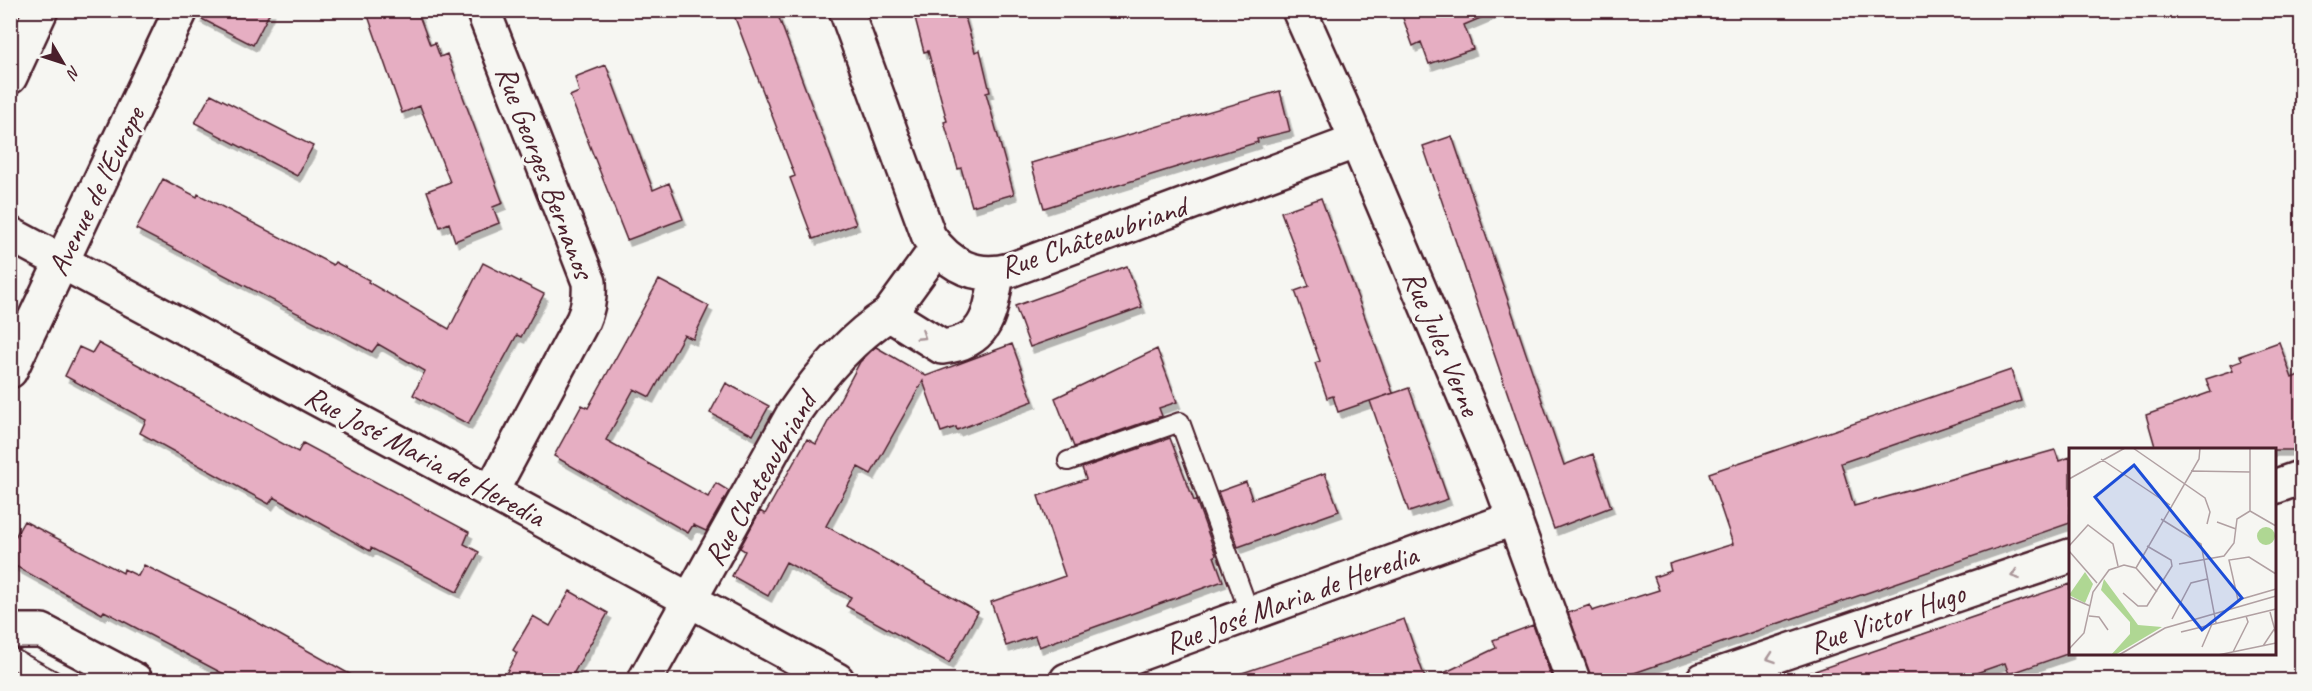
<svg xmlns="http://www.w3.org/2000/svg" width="2312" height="691" font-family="Caveat,sans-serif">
	<defs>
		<filter id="shadow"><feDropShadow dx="3.5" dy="6" stdDeviation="0" flood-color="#0004"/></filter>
	</defs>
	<rect width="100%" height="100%" fill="#f6f6f2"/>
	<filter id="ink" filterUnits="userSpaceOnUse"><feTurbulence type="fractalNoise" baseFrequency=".0167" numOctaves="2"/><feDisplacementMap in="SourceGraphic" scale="12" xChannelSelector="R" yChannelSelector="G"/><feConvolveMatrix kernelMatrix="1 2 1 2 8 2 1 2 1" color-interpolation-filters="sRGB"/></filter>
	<g filter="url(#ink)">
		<path fill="#e6aec2" stroke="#4a1f2b" stroke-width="1.5" filter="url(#shadow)" d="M199 10H271L253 45 198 17Z
			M366 10H417L430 45 435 43 440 57 447 54 503 203 493 207 499 223 455 241 449 223 440 227 427 191 450 182 420 106 402 113Z
			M732 10H776L856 224 813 239 790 178 795 176Z
			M913 10H963L975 52 980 50 990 92 986 93 1014 194 972 206 961 168 958 169 944 122 947 121 928 51 924 52Z
			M1400 10H1497V11L1464 25 1473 49 1429 64 1421 42 1413 46Z
			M606 65 653 190 669 183 683 219 627 240 570 96 579 92 575 77Z
			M1280 91 1290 131 1257 139 1258 142 1044 208 1031 163Z
			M211 94 313 146 297 176 195 123Z
			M1452 136 1564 465 1593 454 1611 507 1554 529 1423 146Z
			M163 179 197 197 198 194 333 265 335 262 369 280 368 282 449 329 483 263 544 294 521 337 517 335 468 424 413 395 425 371 378 344 372 352 136 229Z
			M1321 198 1393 393 1338 412 1333 396 1327 398 1315 363 1320 361 1295 291 1309 286 1281 212Z
			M1127 266 1142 307 1030 347 1015 306Z
			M659 280 709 306 693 339 684 335 650 397 634 389 606 440 708 497 716 483 729 491 706 531 693 525 688 533 554 456 582 405 588 408Z
			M2279 342 2292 378 2301 374V450H2156L2146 415 2211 392 2206 379 2234 370 2231 364 2242 360 2240 356Z
			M98 343 298 452 303 443 469 532 464 544 479 552 457 592 371 548 370 551 274 497 269 504 140 433 146 420 65 376 79 347 92 353Z
			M1012 344 1033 401 957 430 956 427 941 432 923 381 871 474 858 467 826 526 978 612 949 663 846 606 851 597 786 562 768 596 732 576 745 551 740 548 760 511 765 514 807 439 816 444 860 362 873 349 876 347 926 376Z
			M1157 349 1177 402 1159 408 1162 416 1074 447 1055 398Z
			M2011 370 2021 401 1841 463 1854 506 2055 450 2059 461 2070 457V523L1611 681H1591L1568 613 1590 605 1592 611 1659 590 1654 577 1671 571 1669 564 1733 544 1709 473Z
			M726 383 769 406 753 435 710 413Z
			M1409 388 1448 499 1409 512 1370 401Z
			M1170 438 1194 501 1196 500 1216 555 1214 556 1223 581 1039 647 1035 636 1006 646 991 602 1065 576 1038 496 1086 479 1082 468Z
			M1325 473 1339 511 1238 547 1218 492 1246 482 1252 499Z
			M24 521 123 573 124 569 138 576 144 565 246 616 362 681H237L104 611 102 614 10 563V546Z
			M2070 584V653L2009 674 2005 663 1953 681H1801L1800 676Z
			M570 591 608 613 569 681H502L517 653 513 650 533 616 550 626Z
			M1404 619 1426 681H1237L1236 675Z
			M1533 625 1553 681H1427L1496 648 1493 640Z"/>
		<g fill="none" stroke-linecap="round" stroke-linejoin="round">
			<defs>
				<path id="service" d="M1068 461 1180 422 1250 614
					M10 657 52 680"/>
				<path id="minor" d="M483 10 589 282C590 296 589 307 583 320L491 492
					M846 10 929 237C950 266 975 279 1010 270L1357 141
					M1299 10 1341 104 1500 480 1573 680
					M10 77 41 10
					M10 234 491 492 837 680
					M937 248 889 314 942 347C989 342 990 312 997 274
					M2274 487 2302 477
					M10 631H42L135 680
					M645 680 793 414C819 376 850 339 889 314
					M1067 680 1515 518
					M1703 680 2070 556"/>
				<path id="tertiary" d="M10 371 181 10"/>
			</defs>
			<use href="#service" stroke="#4a1f2b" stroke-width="22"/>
			<use href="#minor" stroke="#4a1f2b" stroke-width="38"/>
			<use href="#tertiary" stroke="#4a1f2b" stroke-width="38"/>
			<use href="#service" stroke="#f6f6f2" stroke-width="18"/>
			<use href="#minor" stroke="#f6f6f2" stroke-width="33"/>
			<use href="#tertiary" stroke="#f6f6f2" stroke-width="33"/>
		</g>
		<defs><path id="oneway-chevron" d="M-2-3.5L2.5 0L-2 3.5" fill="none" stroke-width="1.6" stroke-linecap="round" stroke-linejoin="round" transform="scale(1.5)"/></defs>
		<g stroke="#a99598">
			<use href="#oneway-chevron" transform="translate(922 336) rotate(33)"/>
			<use href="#oneway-chevron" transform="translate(2015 575) rotate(161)"/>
			<use href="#oneway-chevron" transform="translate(1771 658) rotate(161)"/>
		</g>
	</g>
	<g text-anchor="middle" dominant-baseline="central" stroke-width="6" stroke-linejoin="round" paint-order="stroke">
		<g font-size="30" fill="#4a1f2b" stroke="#f6f6f2">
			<text transform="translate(545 172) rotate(69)">Rue Georges Bernanos</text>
			<text transform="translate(96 191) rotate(-64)">Avenue de l'Europe</text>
			<text transform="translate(1093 237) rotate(-19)">Rue Châteaubriand</text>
			<text transform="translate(1442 343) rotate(67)">Rue Jules Verne</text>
			<text transform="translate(425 456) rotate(28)">Rue José Maria de Heredia</text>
			<text transform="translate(760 479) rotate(-60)">Rue Chateaubriand</text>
			<text transform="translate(1291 599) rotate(-20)">Rue José Maria de Heredia</text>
			<text transform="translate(1887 618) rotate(-19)">Rue Victor Hugo</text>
		</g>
	</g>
	<g transform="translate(2069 448)">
		<rect width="207" height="207" fill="#f6f6f2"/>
		<path d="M188 88a9 9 0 1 1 18 0a9 9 0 1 1-18 0ZM16 124 24 136 16 155 0 147ZM35 131 69 177 93 179 46 207H42L61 186V174L32 142Z" fill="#afd793"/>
		<path fill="none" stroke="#b1a0a2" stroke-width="1.5" d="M64 0 136 50 141 64 138 76M181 0V63L207 78M32 11 101 57M122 23 181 24M0 31 56 0M92 71 132 96 147 175M148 74 167 81M0 98 19 77 44 96 49 118M0 103 28 135M110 116 155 108 165 95 168 71 181 63M67 120 130 11 131 0M207 126 180 109 160 112 169 152 207 141M54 145 69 158H78L103 118 102 112 78 98M0 149 21 158M201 164 207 186M20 168 30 169 39 182M103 171 122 135 138 131M112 184 207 161M194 198 206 180M133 199 143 176M0 201 15 185 24 144 40 122 55 117 67 120 88 144M164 204 179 174 177 168M50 207 96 180 207 148M149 207 207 195"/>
		<path fill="#1d4ed8" fill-opacity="0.15" stroke="#1d4ed8" stroke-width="3" d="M65 17 173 150 133 182 26 49Z"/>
		<rect width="207" height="207" fill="none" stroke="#4a1f2b" stroke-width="3"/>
	</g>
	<rect width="2312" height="691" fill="none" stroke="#f6f6f2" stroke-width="36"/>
	<rect x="18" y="18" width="2276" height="655" fill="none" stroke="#4a1f2b" stroke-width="2" filter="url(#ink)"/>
	<g transform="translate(63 63) rotate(129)" stroke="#f6f6f2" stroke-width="4.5" paint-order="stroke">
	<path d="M0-4.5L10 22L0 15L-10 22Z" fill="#4a1f2b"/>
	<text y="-9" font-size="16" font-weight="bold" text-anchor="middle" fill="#4a1f2b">N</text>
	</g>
</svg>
